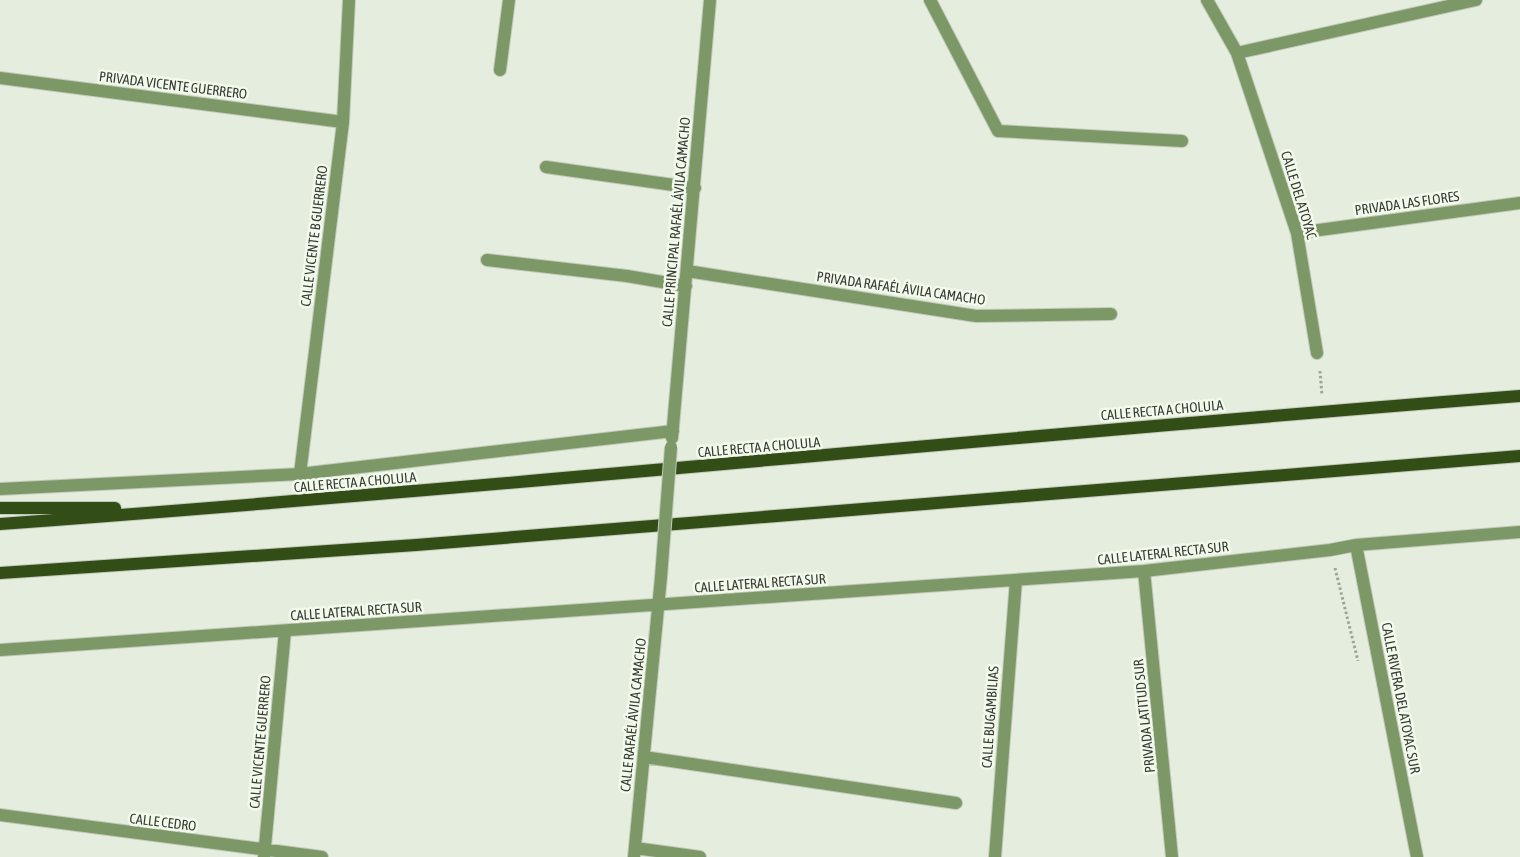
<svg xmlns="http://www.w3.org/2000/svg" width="1520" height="857" font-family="'Asap Condensed',sans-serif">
	<rect width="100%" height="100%" fill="#e5eede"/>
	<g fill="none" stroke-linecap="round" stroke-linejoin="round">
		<defs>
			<path id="minor" d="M930 0 998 131 1182 141
				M1207 0 1237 53 1297 233 1317 353
				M1237 53 1476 0
				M500 70 509 0
				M0 78 343 122
				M546 167 695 188
				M1297 233 1520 203
				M487 260 627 276 686 286
				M687 271 976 316 1111 314
				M672 438 710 0
				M300 474 343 122 349 0
				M0 489 300 474 673 431
				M1356 545 1417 857
				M1144 571 1172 857
				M0 650 1144 571 1330 550 1356 545 1520 532
				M644 757 956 803
				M0 815 322 857
				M635 848 700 857
				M264 857 285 631
				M634 857 661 577
				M995 857 1016 580"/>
			<path id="major" d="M0 508H115
				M0 524C507 487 1013 435 1520 396
				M0 573 416 545 1520 456"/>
		</defs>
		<use href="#minor" stroke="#c2cabc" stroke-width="14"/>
		<use href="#major" stroke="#c2cabc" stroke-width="14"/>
		<path stroke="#9da498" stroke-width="3" stroke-dasharray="2.5 2.5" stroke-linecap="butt" d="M1320 371 1322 395
			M1335 568 1358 661"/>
		<use href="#minor" stroke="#7d9867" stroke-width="12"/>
		<use href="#major" stroke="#334d17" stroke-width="12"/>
		<defs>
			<path id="minor-bridge" d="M661 577 671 447"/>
		</defs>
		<use href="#minor-bridge" stroke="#c2cabc" stroke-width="14" stroke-linecap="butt"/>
		<use href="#minor-bridge" stroke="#7d9867" stroke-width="12"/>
	</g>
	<g text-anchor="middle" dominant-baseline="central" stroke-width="5" stroke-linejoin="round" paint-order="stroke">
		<g font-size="14" fill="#383b35" stroke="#f2fbeb">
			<text transform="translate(173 85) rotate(7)">PRIVADA VICENTE GUERRERO</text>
			<text transform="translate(1299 195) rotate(73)">CALLE DEL ATOYAC</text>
			<text transform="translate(1407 203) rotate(-8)">PRIVADA LAS FLORES</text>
			<text transform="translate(676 222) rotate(-85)">CALLE PRINCIPAL RAFAÉL ÁVILA CAMACHO</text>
			<text transform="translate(314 236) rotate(-83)">CALLE VICENTE B GUERRERO</text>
			<text transform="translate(901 288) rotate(8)">PRIVADA RAFAÉL ÁVILA CAMACHO</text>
			<text transform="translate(1162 410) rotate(-5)">CALLE RECTA A CHOLULA</text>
			<text transform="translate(759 447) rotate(-5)">CALLE RECTA A CHOLULA</text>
			<text transform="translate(355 482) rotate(-5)">CALLE RECTA A CHOLULA</text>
			<text transform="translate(1163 553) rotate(-6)">CALLE LATERAL RECTA SUR</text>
			<text transform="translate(760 583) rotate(-4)">CALLE LATERAL RECTA SUR</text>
			<text transform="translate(356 611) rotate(-4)">CALLE LATERAL RECTA SUR</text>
			<text transform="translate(1401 698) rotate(79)">CALLE RIVERA DEL ATOYAC SUR</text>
			<text transform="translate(633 715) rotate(-84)">CALLE RAFAÉL ÁVILA CAMACHO</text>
			<text transform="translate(1144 716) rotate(-96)">PRIVADA LATITUD SUR</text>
			<text transform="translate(990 717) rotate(-86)">CALLE BUGAMBILIAS</text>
			<text transform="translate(260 742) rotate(-85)">CALLE VICENTE GUERRERO</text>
			<text transform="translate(163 822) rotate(7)">CALLE CEDRO</text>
		</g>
	</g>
</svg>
